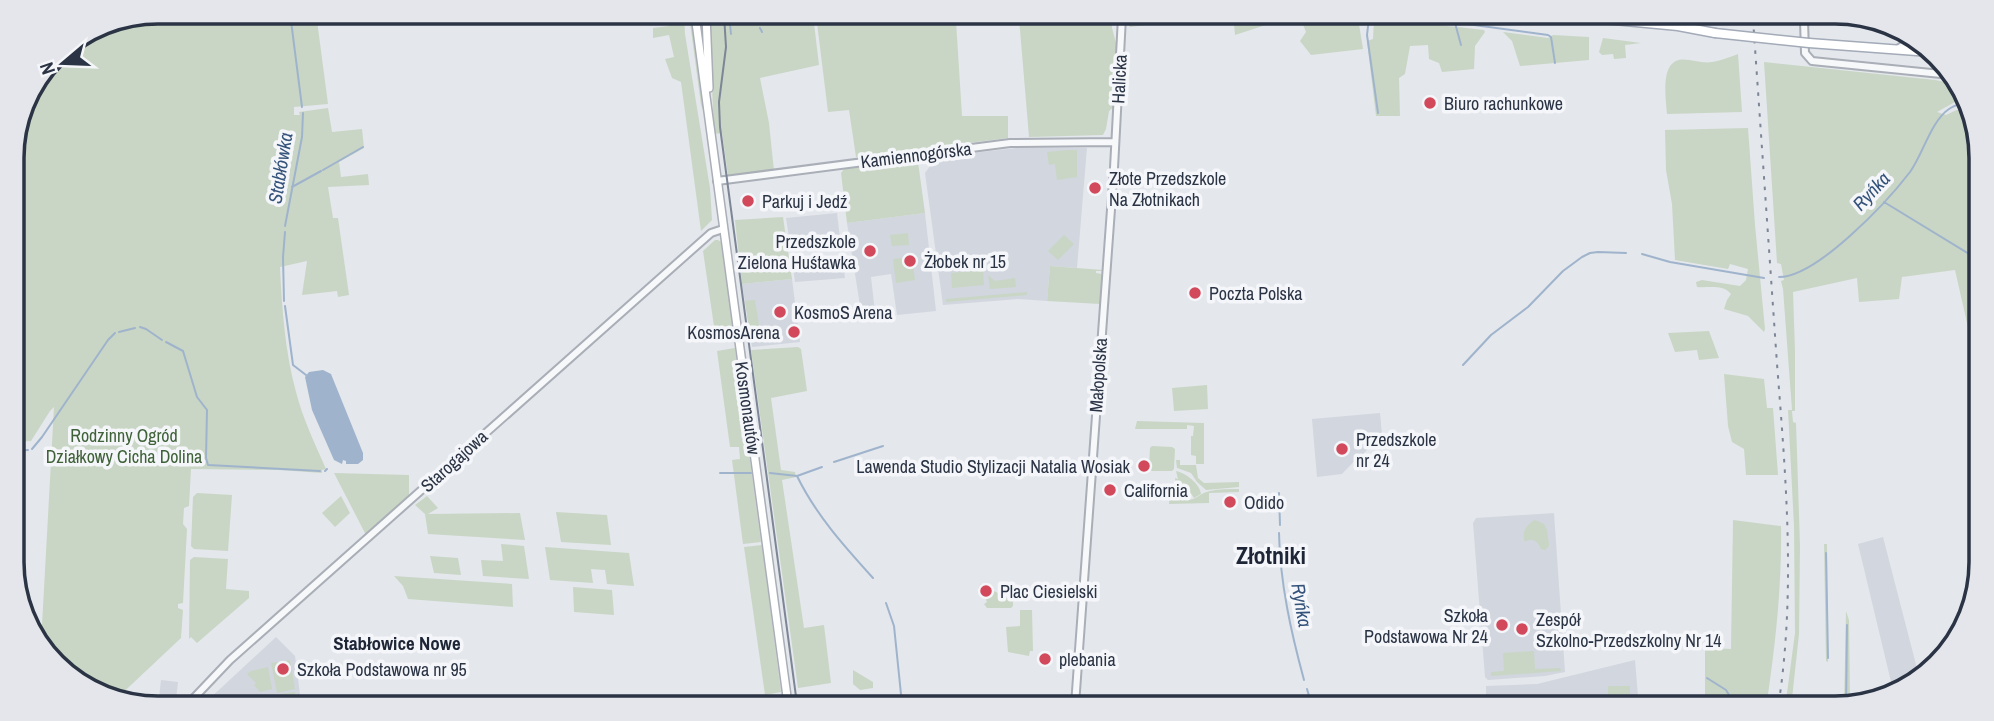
<svg xmlns="http://www.w3.org/2000/svg" width="1994" height="721" font-family="'Archivo Narrow',sans-serif">
	<rect width="100%" height="100%" fill="#e4e7ec"/>
	<path fill="#d2d6de" d="M1017 148H1087L1077 268 1050 266 1047 301 1018 299 943 305 925 173 937 157Z
		M837 213 841 247 791 251 786 218Z
		M925 213 936 311 897 315 891 274 871 277 875 312H861L847 223Z
		M843 262 845 278 795 282 793 267Z
		M792 279 800 342 752 347 742 284Z
		M1380 413 1382 435 1363 454H1361L1342 474 1317 477 1312 419Z
		M1554 513 1565 672 1545 676 1488 680 1485 677 1473 523 1476 518Z
		M1883 537 1920 680 1893 690 1858 544Z
		M276 637 295 656 301 702 207 701Z
		M1635 660 1639 708 1486 707V686L1537 684Z
		M161 680 178 682 176 699 159 698Z"/>
	<path fill="#c9d6c5" d="M159 12 316 13 328 104 294 107V115H300L299 112 328 108 332 132 362 129 364 148 339 162 341 177 368 174 369 185 328 187 333 218H338L349 295 338 297 337 291 302 295 307 261 280 267C282 309 285 352 296 392 303 419 315 444 326 469L322 470V473L279 470 191 469 189 506 184 508 183 524 187 529 183 603 178 604V608L183 610 181 638 114 701H112L48 658 41 643 54 407 50 411 31 441 14 442 13 149 28 94 62 49 103 23Z
		M668 15H684L685 34 710 188 712 220 701 231 681 82 672 78 665 59 674 57 669 35 653 38V28L669 26Z
		M689 15H692L705 116 701 105Z
		M709 15H813L819 65 760 78 769 123 774 171 728 175 722 133 714 134Z
		M816 15 1112 16V28L1117 47 1115 106 1109 111 1106 129 1103 135 1029 137 1019 18 956 21 962 116H1008V138L856 157 849 110 828 112Z
		M1128 17H1211L1130 27 1127 23Z
		M1221 17H1290L1235 35 1234 24Z
		M1300 17 1358 18 1363 49 1311 55 1300 41 1306 32Z
		M1376 18 1484 30 1485 32 1475 46 1474 69 1442 72 1439 63 1429 59 1428 45 1410 46 1405 74 1399 78 1400 116H1376L1367 41 1373 39 1374 19Z
		M1503 32 1548 38 1553 35 1589 37V60L1520 66 1512 41Z
		M1603 38 1641 43 1625 45 1626 58 1614 59 1613 54 1602 55 1599 52Z
		M1738 54 1742 112 1667 114C1666 100 1660 64 1679 60 1689 58 1701 64 1712 62 1720 61 1730 57 1738 54Z
		M1764 62 1935 80 1955 84 1962 98 1937 112 1946 115 1965 106 1980 139 1977 367 1955 270 1902 277 1899 299 1859 302 1857 278 1793 292 1795 351V411H1792L1793 422 1796 423 1800 546 1799 634 1791 708H1785L1795 633 1794 526 1788 410H1792L1783 289 1781 281 1784 280 1781 264 1777 263Z
		M1748 128 1755 225 1765 329 1764 332 1748 316 1724 309 1727 300 1731 294C1723 284 1709 288 1697 287L1696 282 1702 280 1740 286 1746 280 1748 269 1730 264 1728 269 1675 260 1672 204 1666 170 1665 130Z
		M1066 150H1077V177L1057 180 1055 164 1049 165 1047 152Z
		M915 159 918 162 925 213 847 223 841 173 844 169Z
		M783 217 792 279 742 284 735 220Z
		M908 233 909 245 892 246 890 235Z
		M1064 235 1074 244 1058 260 1048 251Z
		M715 240H718L721 242 734 336 716 340 703 251Z
		M912 257 915 280 896 283 893 259Z
		M1050 266 1103 270 1102 271H1096V273L1102 274 1100 304 1047 301Z
		M983 270 984 285 952 288 951 273Z
		M988 275 995 281 1015 278 1016 287 990 289Z
		M1027 292V295L946 302V299Z
		M755 300 761 338 751 339 745 301Z
		M1709 331 1719 358 1699 360 1697 350 1675 352 1668 333Z
		M798 347 801 349 807 391 771 398 781 470 795 472 796 477 782 480 804 628 824 625 831 683 798 688 751 350Z
		M735 348 761 542 743 544 732 460 740 459 739 447H730L717 351Z
		M1724 374 1764 379 1767 408H1773L1778 475H1746L1744 449 1732 442 1728 426Z
		M1207 385 1208 409 1174 411 1172 388Z
		M1137 421 1204 423V464H1196V456L1191 455V436H1193L1194 426 1187 425V429H1135Z
		M1152 446 1172 447 1175 449 1174 469 1172 471H1152L1149 469 1150 448Z
		M1176 460H1180V465H1196L1198 478 1204 483 1239 482V487L1206 490 1197 482 1191 473 1177 468Z
		M1176 471C1186 473 1200 484 1201 494L1194 498 1188 489 1191 499 1179 496 1177 492 1175 478 1178 479Z
		M334 473 409 475V496L366 535Z
		M1133 489 1169 490V500H1133Z
		M1239 489V492L1209 493V503L1169 504 1170 490 1178 499C1200 502 1194 495 1210 491 1219 489 1230 489 1239 489Z
		M197 493 232 495 228 551 194 549 191 546 193 497Z
		M341 496 350 513 335 527 322 513Z
		M427 496 438 508 428 514 520 513 525 540 428 534 425 514 415 505Z
		M556 512 607 515 611 545 561 542Z
		M1535 520 1544 524 1547 530 1549 546 1545 550 1541 549C1538 541 1532 537 1525 542 1521 533 1526 525 1535 520Z
		M1733 520 1781 526C1782 587 1775 648 1766 708H1705V645L1709 648 1731 649Z
		M501 544 524 546 529 579 483 576 481 560 503 561Z
		M1824 544H1827L1828 662 1826 661Z
		M762 545 781 692 765 695 744 547Z
		M545 547 629 553 634 586 607 584 605 570 591 569 593 583 550 580Z
		M430 556 458 558 461 575 434 573Z
		M194 557 228 559 226 589 249 591V598L197 643 191 637 189 639 190 560Z
		M394 576 512 584 513 607 408 599 403 586Z
		M981 584 1013 601V606L1011 608H987L984 604 987 602 985 597 981 596 984 595 982 589 979 590 978 588Z
		M573 587 612 590 614 615 574 612Z
		M1020 610H1032L1033 651H1030L1029 656 1008 652 1006 627 1020 626Z
		M1846 611 1849 620 1850 699V706L1844 708Z
		M1534 651 1535 669 1560 668 1561 671 1491 676V672L1504 671 1503 653Z
		M290 660 295 689 277 693 271 663Z
		M268 667 272 689 260 692 254 685 256 683 247 674 251 671Z
		M853 670 873 682V688L860 690 853 684Z
		M1608 686H1630V708L1608 707Z
		M295 692 297 702H275L274 695Z
		M1492 698H1519V707H1492Z"/>
	<path fill="#9fb4cc" d="M323 370 331 374 363 453V460L358 464H346V461L343 460 342 464 334 460 312 410 305 377 309 372Z"/>
	<g fill="none" stroke-linecap="round" stroke-linejoin="round">
		<path stroke="#9fb4cc" stroke-width="2" d="M290 13 302 107
			M729 15 731 34
			M757 15 758 24
			M1369 18 1367 35 1378 113
			M1418 18 1435 20
			M1437 18V20L1548 35 1551 37 1555 63
			M1455 23 1461 45
			M760 28 762 32
			M323 170 363 147
			M292 187 321 171
			M1884 202 1979 260
			M285 226 302 137 303 113
			M1642 254 1670 262 1764 278
			M1779 277C1817 277 1887 202 1910 172 1923 154 1931 121 1949 109 1953 106 1959 104 1964 102
			M284 301 283 257 285 232
			M285 306 293 365 306 375
			M140 327 146 329 162 340
			M119 332 135 328
			M166 342 183 351 197 397 207 410 206 458 208 465 320 471
			M1463 365 1491 335 1528 307 1563 271 1582 257 1590 253 1598 252 1626 253
			M32 449 42 437 108 340 115 333
			M14 451 28 450
			M834 462 883 446
			M325 471 327 469
			M720 473H751
			M770 473 797 476C816 515 844 546 873 578
			M797 476 822 467
			M1279 493 1280 525
			M1279 533C1280 583 1291 632 1304 680
			M1826 553 1828 658
			M886 603 894 626 902 704
			M1707 678 1726 690 1737 708
			M1307 689 1312 706
			M1846 708 1847 625"/>
		<defs>
			<path id="tertiary" d="M1804 20 1805 53 1812 61 1951 75
				M1899 48 1912 40
				M717 181 1010 143 1115 142
				M191 701 230 660 711 233 723 229
				M757 704 788 700
				M1075 705 1114 168 1122 17"/>
			<path id="secondary" d="M695 15 788 704
				M706 15 709 88"/>
			<path id="primary" d="M1604 19 1678 26 1715 33
				M1809 43 1930 52"/>
		</defs>
		<use href="#tertiary" stroke="#a9aeb7" stroke-width="10"/>
		<use href="#secondary" stroke="#a9aeb7" stroke-width="10"/>
		<use href="#primary" stroke="#a3abb8" stroke-width="11"/>
		<use href="#tertiary" stroke="#f7f8fa" stroke-width="6"/>
		<use href="#secondary" stroke="#fff" stroke-width="7"/>
		<use href="#primary" stroke="#fff" stroke-width="8"/>
		<path stroke="#7d8696" stroke-width="2" d="M724 15 726 47 719 102 720 127 797 704"/>
		<path stroke="#7d8696" stroke-width="2" stroke-dasharray="3.5 7" stroke-linecap="butt" d="M1753 19C1761 134 1769 249 1777 364 1786 479 1796 593 1778 708"/>
		<defs>
			<path id="primary-bridge" d="M1715 33 1809 43"/>
		</defs>
		<use href="#primary-bridge" stroke="#a3abb8" stroke-width="11" stroke-linecap="butt"/>
		<use href="#primary-bridge" stroke="#fff" stroke-width="8"/>
	</g>
	<g fill="#d1495b" stroke="#f4f6f9" stroke-width="2.5">
		<circle cx="1430" cy="103" r="7"/>
		<circle cx="1095" cy="188" r="7"/>
		<circle cx="748" cy="201" r="7"/>
		<circle cx="870" cy="251" r="7"/>
		<circle cx="910" cy="261" r="7"/>
		<circle cx="1195" cy="293" r="7"/>
		<circle cx="780" cy="312" r="7"/>
		<circle cx="794" cy="332" r="7"/>
		<circle cx="1342" cy="449" r="7"/>
		<circle cx="1144" cy="466" r="7"/>
		<circle cx="1110" cy="490" r="7"/>
		<circle cx="1230" cy="502" r="7"/>
		<circle cx="986" cy="591" r="7"/>
		<circle cx="1502" cy="625" r="7"/>
		<circle cx="1522" cy="629" r="7"/>
		<circle cx="1045" cy="659" r="7"/>
		<circle cx="283" cy="669" r="7"/>
	</g>
	<g text-anchor="middle" dominant-baseline="central" stroke-width="7" stroke-linejoin="round" paint-order="stroke">
		<g font-size="18" fill="#2b3445" stroke="#f4f6f9">
			<text transform="translate(1119 79) rotate(-87)">Halicka</text>
			<text transform="translate(916 155) rotate(-7)">Kamiennogórska</text>
			<text transform="translate(1098 375) rotate(-86)">Małopolska</text>
			<text transform="translate(748 408) rotate(82)">Kosmonautów</text>
			<text transform="translate(454 461) rotate(-42)">Starogajowa</text>
		</g>
		<g font-size="18" fill="#2b3445" stroke="#f4f6f9" text-anchor="start">
			<text x="1444" y="103">Biuro rachunkowe</text>
			<text x="1109" y="178">Złote Przedszkole<tspan x="1109" dy="21">Na Złotnikach</tspan></text>
			<text x="762" y="201">Parkuj i Jedź</text>
			<text x="856" y="241" text-anchor="end">Przedszkole<tspan x="856" dy="21">Zielona Huśtawka</tspan></text>
			<text x="924" y="261">Żłobek nr 15</text>
			<text x="1209" y="293">Poczta Polska</text>
			<text x="794" y="312">KosmoS Arena</text>
			<text x="780" y="332" text-anchor="end">KosmosArena</text>
			<text x="1356" y="439">Przedszkole<tspan x="1356" dy="21">nr 24</tspan></text>
			<text x="1130" y="466" text-anchor="end">Lawenda Studio Stylizacji Natalia Wosiak</text>
			<text x="1124" y="490">California</text>
			<text x="1244" y="502">Odido</text>
			<text x="1000" y="591">Plac Ciesielski</text>
			<text x="1488" y="615" text-anchor="end">Szkoła<tspan x="1488" dy="21">Podstawowa Nr 24</tspan></text>
			<text x="1536" y="619">Zespół<tspan x="1536" dy="21">Szkolno-Przedszkolny Nr 14</tspan></text>
			<text x="1059" y="659">plebania</text>
			<text x="297" y="669">Szkoła Podstawowa nr 95</text>
		</g>
		<g font-size="18" fill="#3f6138" stroke="#f4f6f9">
			<text x="124" y="435">Rodzinny Ogród<tspan x="124" dy="21">Działkowy Cicha Dolina</tspan></text>
		</g>
		<g font-size="19" font-style="italic" fill="#34527a" stroke="#f4f6f9">
			<text transform="translate(280 168) rotate(-81)">Stabłówka</text>
			<text transform="translate(1871 191) rotate(-47)">Ryńka</text>
			<text transform="translate(1302 605) rotate(80)">Ryńka</text>
		</g>
		<g font-size="19" font-weight="bold" fill="#1d2536" stroke="#f4f6f9">
			<text x="397" y="643">Stabłowice Nowe</text>
		</g>
		<g font-size="24" font-weight="bold" fill="#1d2536" stroke="#f4f6f9">
			<text x="1271" y="555">Złotniki</text>
		</g>
	</g>
	<path d="M0 0H1994V721H0ZM158 24H1835A134 134 0 0 1 1969 158V562A134 134 0 0 1 1835 696H158A134 134 0 0 1 24 562V158A134 134 0 0 1 158 24Z" fill="#e4e6eb" fill-rule="evenodd"/>
	<path fill="none" stroke="#2b3445" stroke-width="3.5" d="M158 24H1835A134 134 0 0 1 1969 158V562A134 134 0 0 1 1835 696H158A134 134 0 0 1 24 562V158A134 134 0 0 1 158 24Z"/>
	<g transform="translate(63 63) rotate(251)" stroke="#f4f6f9" stroke-width="5" paint-order="stroke">
	<path d="M0-5L12 26L0 18L-12 26Z" fill="#2b3445"/>
	<text y="-10" font-size="19" font-weight="bold" text-anchor="middle" fill="#2b3445">N</text>
	</g>
</svg>
